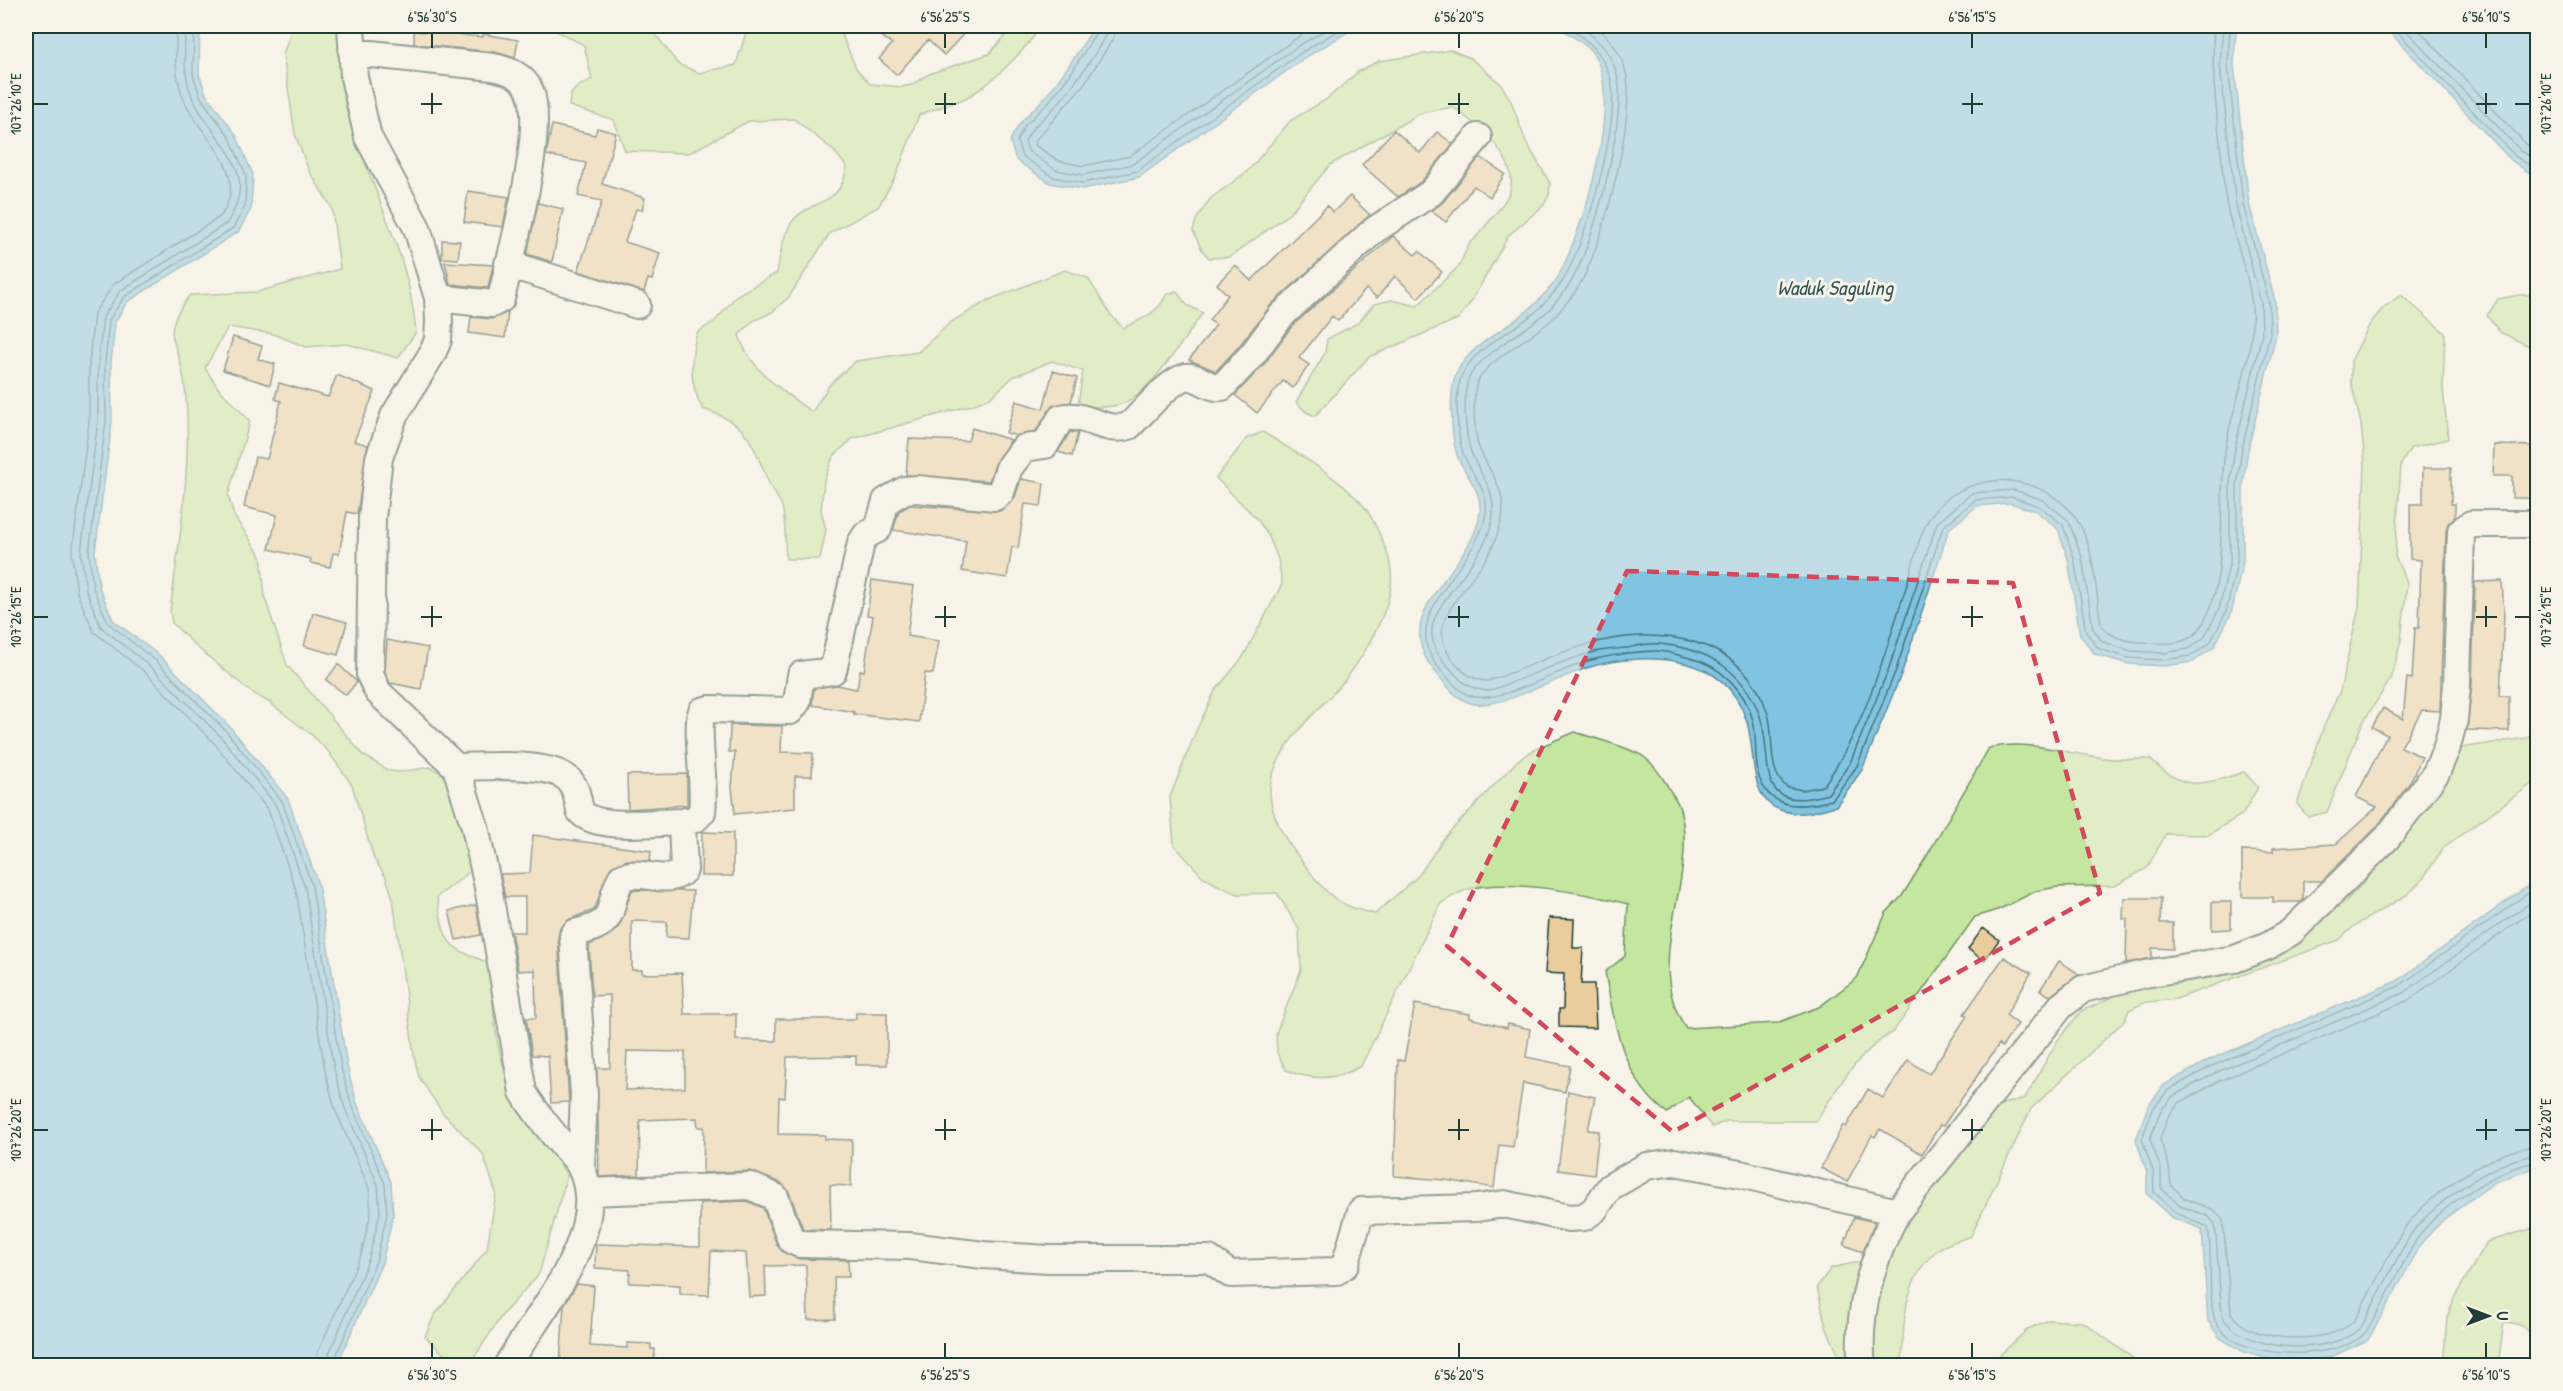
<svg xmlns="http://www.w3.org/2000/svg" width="2563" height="1391" font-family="'Patrick Hand',sans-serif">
	<rect width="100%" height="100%" fill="#f7f3e8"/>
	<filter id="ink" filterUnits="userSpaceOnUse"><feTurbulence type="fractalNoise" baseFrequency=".0167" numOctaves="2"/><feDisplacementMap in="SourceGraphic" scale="12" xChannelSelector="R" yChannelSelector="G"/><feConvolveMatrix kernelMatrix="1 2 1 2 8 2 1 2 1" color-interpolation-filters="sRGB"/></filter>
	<g filter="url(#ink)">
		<path fill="#c4e69e" stroke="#729269" stroke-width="1.5" d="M293 26H338C340 72 350 121 366 165 388 225 410 267 416 332L398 358 347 344 306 347 273 334 228 327 205 368 218 388 250 421 228 495 234 516 261 556 265 598 287 665 363 755 389 771 400 772 430 767 448 777 471 871 437 897C445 943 444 947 490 963 493 999 493 1039 506 1073 520 1110 548 1143 567 1176L539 1274 503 1314 469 1365C452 1365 436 1347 425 1336L434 1316 487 1249 496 1193 483 1154 442 1112 419 1077 414 1056 393 899 386 877 374 859 352 785 328 751 312 735 270 703 251 692 198 648 172 623 170 610C180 537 194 454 184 380 178 337 158 336 190 295L257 292 340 269 332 208 309 171 295 134 283 54Z
			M547 26H649L678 64 699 73 736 65 748 26H838L856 68 870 84 902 87 911 85 929 74 989 54 1014 26H1041C1026 49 996 80 971 95 956 104 935 108 919 115L896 176 878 207 830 233 789 297 772 312 753 321 739 335C749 369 784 393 812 412L830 384 856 361 918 352 951 322 989 300 1065 270 1088 278 1110 314 1123 328C1140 320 1159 313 1166 295L1176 291 1187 305 1203 313C1183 339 1154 389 1124 403 1109 409 1093 407 1078 405L1083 371 1052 361 1013 377 990 398 972 405 852 439 833 457 824 481 821 510 826 530 820 559H786C784 543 787 519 781 504 776 494 769 486 766 476 750 437 746 423 703 409 689 386 690 358 697 333L716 320 737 295 777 273C780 256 783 231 795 218 817 197 840 207 847 167L833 150 794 119 749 121 689 153 625 151 614 120 569 106C569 89 578 86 592 79L584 45Z
			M1451 50 1470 58 1501 84 1511 101 1526 142 1550 183 1549 195 1544 205 1509 235 1471 302 1458 319 1369 357 1315 416 1306 412 1296 402 1325 353 1327 339 1358 323 1374 304 1392 300 1417 306 1459 266 1470 242 1474 240C1483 228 1506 204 1510 191 1519 157 1476 124 1453 107L1421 113 1330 165 1289 214 1230 257 1209 258 1202 250 1193 231 1196 220 1210 199 1249 170 1290 121 1327 99 1359 71 1379 61Z
			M2401 295 2445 333 2443 388 2448 439 2411 448 2401 464 2395 556 2407 583 2401 640 2392 677 2362 724 2327 812 2308 817 2297 804 2324 726 2340 691 2359 607 2365 464 2361 424 2351 382V361L2370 324 2383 308Z
			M2519 295H2537V350L2500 332 2487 316 2498 299Z
			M1263 432C1297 454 1335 474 1362 504 1371 514 1377 528 1382 540 1397 572 1393 595 1378 626 1369 645 1358 664 1345 680 1319 711 1284 737 1272 777 1264 803 1282 836 1298 856 1324 890 1331 905 1375 914L1419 875 1444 838 1518 760 1537 748 1575 732C1595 739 1627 746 1644 757 1654 764 1661 775 1667 785 1671 793 1678 801 1680 809 1700 880 1640 960 1686 1028L1777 1023 1819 1007 1857 978 1886 913 1902 896 1925 859 1989 748C2028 739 2065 753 2104 758 2119 760 2135 759 2150 759 2184 793 2202 785 2244 772L2258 787 2243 814 2208 835 2166 834 2147 868 2115 886 2057 887 2036 891 2000 909 1975 917 1893 1032C1858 1052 1837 1088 1816 1121H1727L1712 1127 1689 1097 1667 1113C1622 1080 1615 1024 1605 972L1625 956 1628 904C1590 894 1503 877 1466 890 1457 893 1449 899 1441 903L1361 1066C1336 1081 1312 1081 1286 1070L1277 1053 1276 1033 1301 970 1299 929 1277 893 1238 894 1219 886 1202 876 1174 845 1170 797 1196 731 1215 691 1243 657 1282 584 1278 559 1269 537 1258 520 1216 478 1247 438Z
			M2537 729V780L2444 847 2422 880 2407 895 2354 926 2339 940 2176 999 2146 1002 2129 1010 2125 1020 2031 1109 1971 1236C1961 1240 1948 1243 1940 1248 1902 1277 1904 1322 1902 1365H1843L1826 1327 1817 1287 1831 1268 1887 1256 1965 1114 2025 1098 2058 1040 2081 1011 2111 998 2113 991 2287 944 2347 900 2380 864 2454 749 2526 738Z
			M2537 1227V1349C2528 1328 2527 1324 2504 1322L2498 1365H2443L2447 1318 2454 1298 2487 1242Z
			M2049 1320 2083 1322 2134 1359 2138 1365H1989L2028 1329Z"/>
		<path fill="#81c4e2" stroke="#5a8e9c" stroke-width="1.5" d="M26 26H200L199 74 206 94 236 135 253 175 251 209 238 232 127 302 115 322 111 363 112 422 95 552 99 587 113 620 160 656 231 728 288 799 318 884 347 1066 356 1101 391 1182 393 1215 382 1263 337 1365H26Z
			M1095 26H1358L1306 57 1139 177 1083 189 1050 183 1016 160 1010 141C1021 117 1028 117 1044 98 1064 75 1079 50 1095 26Z
			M1557 26H2236L2234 65 2249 204 2275 301 2276 335 2248 449 2243 486V562L2231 614 2214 647 2193 662 2164 666 2128 664 2095 654 2080 635 2068 559 2058 529 2036 511 2010 503 1977 506 1949 529 1902 672 1862 770 1836 806C1826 808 1815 812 1805 813 1742 817 1759 756 1746 719 1736 689 1715 670 1684 663 1654 656 1620 658 1590 667 1560 676 1499 711 1470 703 1455 698 1446 685 1437 674 1382 611 1474 572 1480 512 1482 492 1467 476 1459 460 1451 443 1448 389 1457 372 1473 340 1514 327 1538 301 1544 294 1553 286 1558 277 1582 233 1626 95 1592 52 1584 42 1567 33 1557 26Z
			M2384 26H2537V178L2512 161Z
			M2537 884V1167L2495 1182 2443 1220 2423 1241 2368 1340 2331 1357 2287 1362 2244 1352 2220 1338 2208 1321 2202 1229 2173 1218 2147 1194V1172L2136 1140 2148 1106 2164 1085 2209 1060 2397 981 2529 885Z"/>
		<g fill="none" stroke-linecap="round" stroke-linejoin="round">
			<path stroke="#46737a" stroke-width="1.5" d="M177 26C175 52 174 78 185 102 202 140 251 170 221 216L114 284 94 313 89 362V421L72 554 77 593 94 632 146 673 214 743 268 810 296 890 325 1071 335 1109 369 1188 371 1212 361 1255 317 1354 315 1366
				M186 26C184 50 183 75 193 99 213 142 263 168 227 223L120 291 103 317 98 362V421L81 553 86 590 101 627 151 667 221 737 276 805 305 888 334 1069 344 1106 378 1185 380 1213 369 1258 324 1366
				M194 26 193 75 201 98 230 138 246 175 245 207 233 228 124 297 109 320 105 363 106 421 89 553 93 588 108 623 156 661 227 732 282 801 312 886 341 1068 351 1103 385 1184 387 1214 376 1261 332 1366
				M1100 26 1070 75 1047 104 1025 125 1017 141 1022 156 1053 177 1083 183 1137 171 1302 52 1346 26
				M1108 26C1107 42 1065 97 1052 110 1041 121 1032 127 1025 141L1028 151 1056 170 1083 175 1133 164 1298 46 1332 26
				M1117 26 1113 39 1084 84 1035 141 1036 146 1059 161 1083 166 1130 156 1314 26
				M1567 26C1590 43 1600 48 1610 77 1623 117 1585 245 1562 282 1557 290 1549 298 1542 306 1519 330 1476 344 1462 375 1454 392 1457 439 1464 456 1472 475 1489 490 1486 513 1479 567 1393 615 1439 668 1448 678 1455 688 1466 694 1495 709 1560 668 1591 660 1608 656 1642 650 1659 651 1669 652 1680 656 1690 658 1720 665 1745 690 1753 720 1757 738 1754 759 1759 777 1770 811 1804 808 1832 800L1857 766 1896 670 1943 527 1975 500 2012 497 2039 506 2063 525 2074 558 2086 632 2099 649 2129 658 2164 660 2191 656 2210 643 2226 612 2237 562V486L2242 448 2270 334 2269 302 2243 205 2228 65 2230 26
				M1580 26C1599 40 1613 54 1618 79 1626 121 1592 254 1567 288 1560 297 1552 308 1543 315 1524 332 1477 356 1468 380 1463 397 1465 436 1471 452 1479 475 1493 484 1493 510 1495 554 1434 596 1432 630 1431 644 1439 657 1448 666 1460 681 1468 689 1488 691 1522 680 1553 664 1587 654 1600 650 1614 649 1627 648 1637 646 1649 643 1659 644 1706 648 1744 670 1760 716 1775 760 1750 816 1828 794L1850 763 1889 668 1937 523 1972 493 2014 490 2043 500 2068 520 2082 557 2093 629 2103 642 2131 651 2164 653 2188 649 2204 638 2219 609 2230 561V485L2235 447 2262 334 2261 303 2236 206 2220 66 2223 26
				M1595 26C1611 38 1624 57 1627 78 1634 123 1601 259 1573 295 1565 304 1558 314 1549 322 1531 338 1485 361 1477 383 1472 397 1474 437 1480 450 1490 473 1507 491 1502 518 1499 530 1494 545 1488 556 1477 573 1440 614 1442 633 1443 655 1465 680 1487 681 1520 671 1552 654 1586 645 1655 625 1744 634 1768 714 1775 736 1766 772 1787 787L1803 790 1823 786C1864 732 1887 646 1908 581 1914 561 1919 534 1930 517 1951 486 1992 474 2027 484 2096 506 2092 564 2101 625 2114 643 2139 642 2159 643 2172 644 2189 642 2197 632 2232 589 2216 499 2226 445 2234 400 2255 355 2252 308 2250 276 2235 242 2228 211 2223 192 2223 171 2221 152 2216 109 2211 69 2214 26
				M2392 26 2516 157 2538 170
				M2402 26 2521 151 2538 161
				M2415 26 2526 144 2538 151
				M2538 890 2531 891 2399 986 2212 1066 2168 1090 2153 1109 2142 1139 2153 1171 2154 1192 2176 1213 2208 1227C2213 1256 2207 1288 2214 1317 2225 1362 2337 1362 2364 1334 2369 1329 2373 1321 2376 1315 2391 1290 2402 1263 2417 1239 2437 1208 2501 1166 2538 1162
				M2538 897 2403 993 2215 1073 2173 1096 2160 1112 2150 1139 2161 1169V1188L2180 1206 2208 1216 2215 1224 2222 1316C2243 1353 2329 1356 2359 1329 2364 1325 2367 1315 2370 1310 2385 1285 2396 1257 2412 1233 2434 1202 2499 1157 2538 1155
				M2538 907 2407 1001 2219 1081 2179 1103 2168 1117 2160 1139 2169 1167 2171 1185 2185 1199 2214 1210 2223 1220 2231 1313C2248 1344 2328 1345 2353 1322 2358 1317 2361 1308 2364 1302 2379 1278 2389 1252 2404 1229 2425 1196 2497 1147 2538 1146"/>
		</g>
		<path fill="#e9cd9d" stroke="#1f3d34" stroke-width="1.5" fill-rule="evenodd" d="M866 26H971L944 55 928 40 897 75 879 59 892 44Z
			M414 31 483 37V34L518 40 515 58 495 52 414 44Z
			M552 125 595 135 597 128 616 133 602 184 645 198 642 210 636 209 625 242 660 253 652 280 648 279 644 292 578 271 602 201 578 196 586 163 546 155Z
			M1394 130 1420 153 1437 132 1453 144 1421 182 1398 197 1362 165Z
			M1480 157 1505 174 1490 197 1474 186 1446 222 1431 211 1442 203Z
			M468 191 509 197 503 227 464 222Z
			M1350 196 1370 215 1271 305 1240 345 1216 371 1189 360 1216 325 1209 320 1228 295 1217 284 1235 265 1251 281 1327 206 1333 212Z
			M538 203 563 209 552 262 527 254Z
			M1393 236 1415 255 1419 251 1442 272 1418 298 1395 276 1377 298 1366 289 1338 321 1332 316 1299 358 1309 365 1293 388 1283 381 1257 413 1235 395 1264 364 1292 326Z
			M442 240 460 241 458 259 442 258Z
			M445 262 493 265 488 288 450 284Z
			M508 312 505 338 469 333 471 317 491 319Z
			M233 337 262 346 258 359 275 364 270 385 223 370Z
			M1053 371 1077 378 1071 402 1052 406 1036 431 1017 436 1006 433 1016 401 1043 409Z
			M337 375 375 391 354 441 368 445 357 514 347 512 339 554 333 553 330 567 310 563 311 559 269 549 277 515 244 507 255 457 267 459 281 401 275 399 279 383 328 397Z
			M972 428 1011 440 997 459 989 481 906 475 909 439 968 441Z
			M1070 432 1078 433 1072 456 1058 452Z
			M2494 445 2538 446V498H2512V476H2493Z
			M2423 468H2451V504H2455V517L2448 523 2446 531 2440 711 2422 710 2401 747 2422 757 2409 784 2376 828 2322 881H2303V899L2300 902H2273V897H2242V851L2273 852V848L2336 844 2377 807 2356 797 2387 735 2372 727 2383 708 2403 719 2407 678 2412 679 2415 628H2419L2421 560 2410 559V504H2423Z
			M1021 479 1044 483 1041 506 1025 504 1018 548 1012 547 1007 578 962 571 966 541 893 530 899 511 910 505 1000 511 1015 497Z
			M872 580 914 586 907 636 939 641 933 674 925 673 919 722 854 714V712L812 705 814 688 836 685 857 689 860 670 864 671 873 616 867 615Z
			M2502 581 2504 613 2500 696H2509V731L2467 730 2472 684 2475 582Z
			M313 613 347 622 338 655 304 646Z
			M387 640 428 648 421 689 390 683 385 672Z
			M338 664 357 682 346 695 326 680Z
			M730 725 782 726 781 752 813 753 812 776H795V808L735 814 732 787 735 752H729Z
			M687 774V805L628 809 627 775Z
			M702 832 733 833V876H701Z
			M533 835 651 851 650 861 627 860 611 867 594 910 570 919 560 928 558 937 569 1102 551 1103 548 1056 532 1055 526 1018H536L535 970 518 971 511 932H525V897H505L500 874 530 873Z
			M632 890 693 891 689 938 666 937 667 922 632 921V970H642V974L682 973 684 1014H736V1040L776 1041V1019H856V1013H887V1065H856V1056L787 1057 785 1098 779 1097 778 1134 825 1135V1139L852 1140 851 1186 830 1185 831 1230 803 1229 789 1192 781 1183 750 1171 703 1173 704 1127H698L697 1118 640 1120 639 1175 599 1177 597 1068H610V995L592 996 589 945 605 938 618 928ZM627 1051 685 1052V1088L625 1090Z
			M2124 898H2161L2160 923H2173V949L2152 948V958L2126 963 2127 919H2123Z
			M2212 902H2231V929L2212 930Z
			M476 905 481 935 456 940 449 911Z
			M1549 918 1574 919 1573 948H1583L1581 984H1594L1596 1028 1559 1027V1009H1563L1564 974 1545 973Z
			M1983 928 1999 940 1984 961 1968 949Z
			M2004 957 2031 973 2006 1015 2018 1024 2002 1047 1999 1044 1943 1126 1940 1125 1922 1154 1880 1129 1875 1137 1872 1135 1847 1182 1821 1168 1843 1125 1846 1127 1868 1089 1883 1098 1908 1060 1929 1074 1967 1016 1964 1014Z
			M2059 961 2079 974 2050 996 2040 990Z
			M1415 1004 1470 1014V1018L1507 1028 1508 1024 1530 1029 1526 1057 1570 1066 1565 1092 1523 1083 1513 1147 1499 1145 1494 1188 1445 1180 1394 1176 1398 1060 1404 1061Z
			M1568 1091 1595 1097 1588 1130 1599 1131 1594 1175 1558 1170Z
			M747 1201 763 1208 777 1245 785 1253 799 1259 848 1260 849 1277H834L835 1319 808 1320 806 1265 765 1266 766 1296 749 1297 746 1253 711 1251 709 1295 680 1294V1285L629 1283 630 1270 595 1268 596 1244 700 1247V1203Z
			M1854 1217 1875 1222 1863 1252 1844 1245Z
			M577 1284 594 1286 590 1346 627 1348V1343L651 1344V1349H655L654 1364 560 1365 564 1305Z"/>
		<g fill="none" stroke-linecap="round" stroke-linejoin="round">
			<defs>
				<path id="street" d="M351 26 354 77 368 137 417 228 438 298 439 321 438 340 432 354 394 416 379 458 372 518 370 675 378 692 456 767 475 827 488 887 523 1092C535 1112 549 1129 564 1147 570 1153 578 1160 581 1168 612 1233 537 1313 507 1366
					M352 52 493 67C508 70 523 75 530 91 546 130 511 254 501 299L492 304 438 298
					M508 264 637 305
					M456 767C482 767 552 760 570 781 577 789 578 801 580 811 595 831 658 822 682 822L684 870C667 888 641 867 621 878 604 913 621 922 575 933L573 936 584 1094 581 1167
					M682 822 695 819 702 812C706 786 695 728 702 711L709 709 790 711 797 702 801 675 833 671 861 543 866 535 878 529 886 501 905 490 917 489 995 497 1001 492 1009 468 1024 448 1045 445 1061 418C1084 411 1104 434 1129 426 1142 414 1169 380 1186 377 1199 375 1208 389 1222 387L1252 355 1281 316 1373 231 1431 193 1478 137
					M589 1192 750 1186 775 1197 791 1240 800 1244 910 1246 983 1255 1048 1259H1209L1230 1274 1337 1271 1345 1265 1361 1211 1477 1208 1504 1204 1569 1218 1584 1217 1594 1210 1610 1187 1647 1166 1674 1162 1740 1174 1897 1212 2061 1006 2083 989 2145 974 2235 959 2268 946 2291 932 2387 838 2436 773 2447 747 2454 719 2457 684 2461 531 2471 524H2538
					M1862 1366C1856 1313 1872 1258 1897 1212"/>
			</defs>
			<use href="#street" stroke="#1f3d34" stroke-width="30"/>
			<use href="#street" stroke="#f7f3e8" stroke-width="26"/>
		</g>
	</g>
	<path d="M0 0H2563V1391H0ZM1627 571 2013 583 2100 893 1673 1132 1447 946Z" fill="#f7f3e8" fill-opacity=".55" fill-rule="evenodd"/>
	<path fill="none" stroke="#d1495b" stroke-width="4.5" stroke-dasharray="12 8" stroke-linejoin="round" d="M1627 571 2013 583 2100 893 1673 1132 1447 946Z"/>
	<path fill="none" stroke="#1f3d34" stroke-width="2" d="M432 33V48M945 33V48M1459 33V48M1972 33V48M2486 33V48M432 93V114M945 93V114M1459 93V114M1972 93V114M2486 93V114M33 104H48M421 104H442M935 104H956M1448 104H1469M1962 104H1983M2476 104H2497M2515 104H2530M432 606V627M945 606V627M1459 606V627M1972 606V627M2486 606V627M33 617H48M421 617H442M935 617H956M1448 617H1469M1962 617H1983M2476 617H2497M2515 617H2530M432 1119V1140M945 1119V1140M1459 1119V1140M1972 1119V1140M2486 1119V1140M33 1130H48M421 1130H442M935 1130H956M1448 1130H1469M1962 1130H1983M2476 1130H2497M2515 1130H2530M432 1343V1358M945 1343V1358M1459 1343V1358M1972 1343V1358M2486 1343V1358"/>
	<g text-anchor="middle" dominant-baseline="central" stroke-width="6" stroke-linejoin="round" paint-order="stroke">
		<g font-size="21" font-style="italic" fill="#335857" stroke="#f7f3e8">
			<text x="1835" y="287">Waduk Saguling</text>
		</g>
	</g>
	<rect width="2563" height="1391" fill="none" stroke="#f7f3e8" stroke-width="66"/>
	<g transform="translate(2488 1316) rotate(90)" stroke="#f7f3e8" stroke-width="4.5" paint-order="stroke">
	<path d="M0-4.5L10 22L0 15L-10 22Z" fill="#1f3d34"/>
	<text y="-9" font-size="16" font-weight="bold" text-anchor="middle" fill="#1f3d34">U</text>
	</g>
	<rect x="33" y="33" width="2497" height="1325" fill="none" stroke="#1f3d34" stroke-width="2"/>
	<g font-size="15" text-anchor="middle" fill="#1f3d34">
		<text x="432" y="22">6°56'30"S</text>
		<text x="945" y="22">6°56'25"S</text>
		<text x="1459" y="22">6°56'20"S</text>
		<text x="1972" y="22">6°56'15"S</text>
		<text x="2486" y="22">6°56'10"S</text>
		<text transform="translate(2546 104) rotate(-90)" y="5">107°26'10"E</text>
		<text transform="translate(16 104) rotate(-90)" y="5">107°26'10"E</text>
		<text transform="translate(2546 617) rotate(-90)" y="5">107°26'15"E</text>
		<text transform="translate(16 617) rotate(-90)" y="5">107°26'15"E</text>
		<text transform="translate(16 1130) rotate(-90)" y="5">107°26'20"E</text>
		<text transform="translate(2546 1130) rotate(-90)" y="5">107°26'20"E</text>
		<text x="432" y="1380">6°56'30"S</text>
		<text x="945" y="1380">6°56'25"S</text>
		<text x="1459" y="1380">6°56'20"S</text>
		<text x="1972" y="1380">6°56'15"S</text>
		<text x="2486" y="1380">6°56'10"S</text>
	</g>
</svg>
